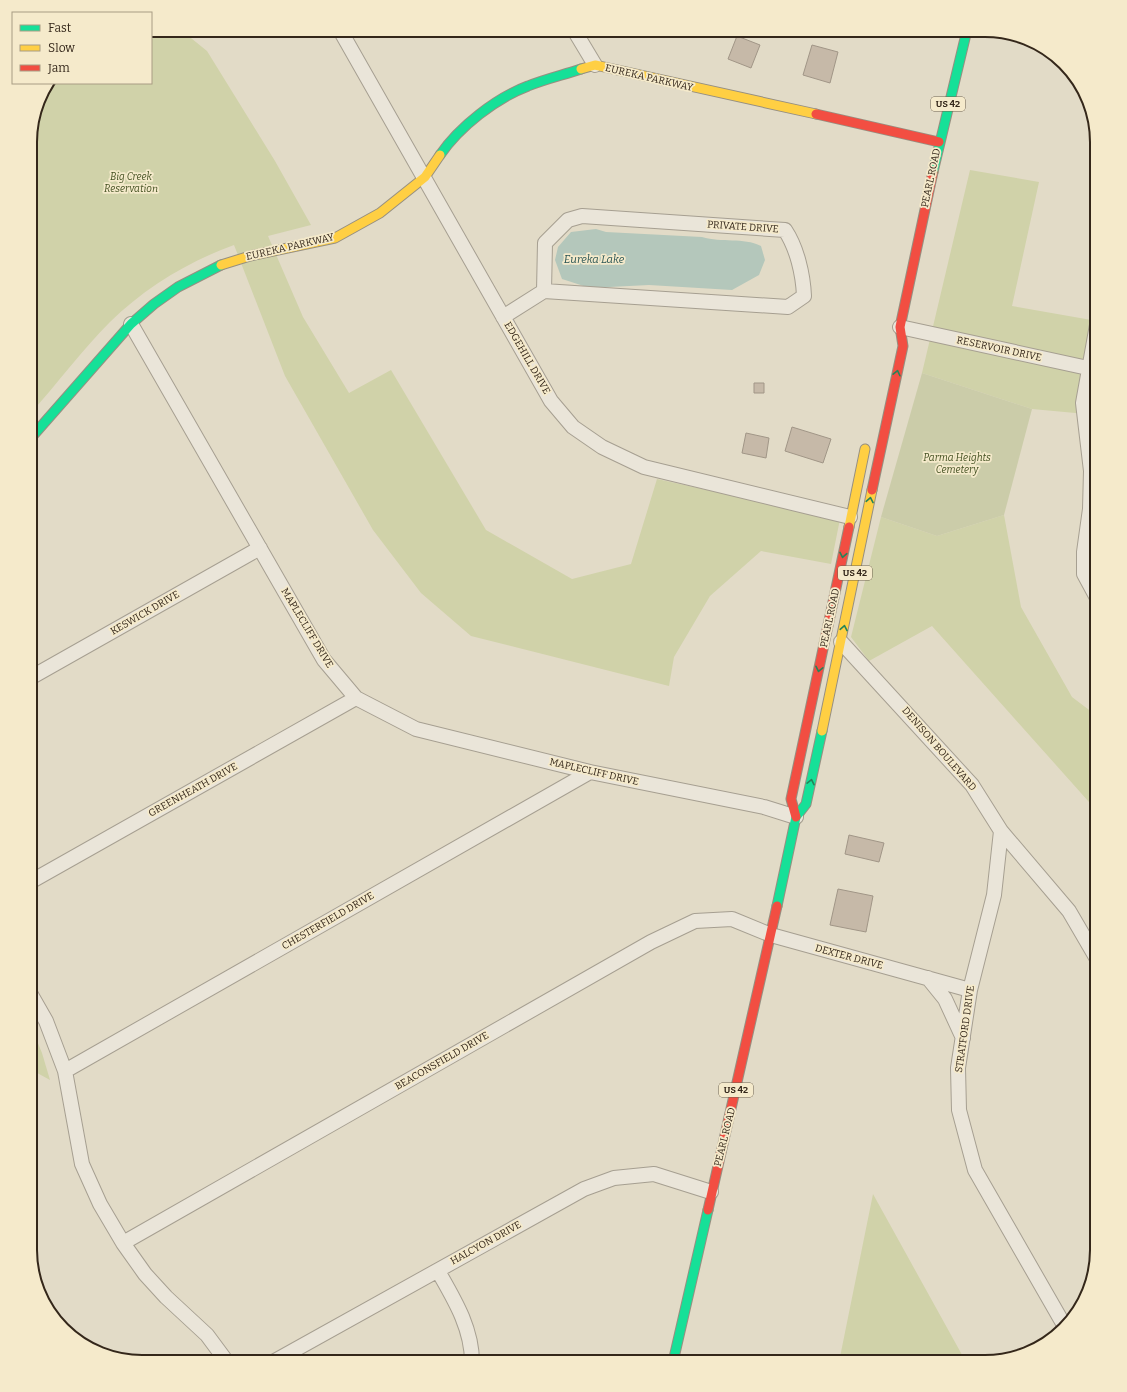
<svg xmlns="http://www.w3.org/2000/svg" width="1127" height="1392" font-family="Bitter,serif">
	<rect width="100%" height="100%" fill="#e2dbc7"/>
	<path fill="#d0d2a9" d="M151 30H181L207 51 275 161 311 225 268 236 303 317 349 393 391 370 486 530 572 579 631 564 657 479 840 519 831 564 761 551 710 596 674 657 669 686 471 636 421 593 373 530 285 376 234 245C187 262 145 288 110 322 82 350 57 384 30 414V135L41 93 49 83H151Z
		M970 170 1039 182 1012 306 1097 321V415L1032 409 922 373Z
		M1004 515 1021 607 1072 697 1097 716V811L932 626 869 661 851 637 881 517 937 536Z
		M30 1024 42 1053 50 1080 30 1069Z
		M873 1194 966 1362H839Z"/>
	<path fill="#cbcca9" d="M922 373 1032 409 1004 515 937 536 881 517Z"/>
	<path fill="#b4c7bb" d="M596 229 606 232 702 237C722 243 743 237 761 246L765 260 759 275 732 290 649 285 590 288 562 279 555 260 558 247 571 232Z"/>
	<path fill="#c6b9a8" stroke="#a19687" d="M737 36 760 45 751 68 728 59Z
		M812 45 838 52 830 83 803 75Z
		M754 383H764V393H754Z
		M792 427 831 439 823 463 785 451Z
		M746 433 769 438 766 458 742 453Z
		M849 835 884 843 879 862 845 854Z
		M838 889 873 896 866 932 830 925Z"/>
	<g fill="none" stroke-linecap="round" stroke-linejoin="round">
		<defs>
			<path id="street" d="M340 30 551 401 573 427 602 447 644 467 850 517
				M574 30 595 65
				M503 317 544 291 788 307 804 296C803 274 797 248 785 230L582 216 568 220 545 243 544 291
				M131 324 324 660 356 698 416 729 590 772 764 807 796 817
				M900 327 1097 370
				M1097 598 1084 574V552L1090 509 1091 471 1083 403 1097 325
				M841 642 972 785 1001 831 1069 911 1097 959
				M30 678 260 548
				M1001 831 994 895 970 990 958 1068 959 1110 975 1170 1064 1325
				M30 882 356 698
				M928 978 945 999 963 1038
				M30 993 46 1021 65 1071 82 1164 100 1204 123 1243 145 1274 166 1297 207 1335 227 1362
				M65 1071 590 772
				M123 1243 651 942 695 921 732 919 771 935 970 990
				M438 1271C454 1299 472 1328 472 1362
				M273 1362 584 1189 614 1178 654 1174 711 1192"/>
			<path id="fast" d="M440 155C459 127 496 98 528 86 545 79 563 75 581 69
				M933 172 967 30
				M30 439 131 324 154 304 178 287 221 265
				M777 906 796 817 806 804 822 731
				M673 1362 708 1210"/>
			<path id="slow" d="M581 69 595 65 816 114
				M221 265 250 256 335 238 380 213 425 177 440 155
				M849 527 865 449
				M822 731 872 490"/>
			<path id="jam" d="M816 114 939 142
				M872 490 903 346 900 327 933 172
				M796 817 791 799 849 527
				M708 1210 777 906"/>
		</defs>
		<use href="#street" stroke="#a69f91" stroke-width="16"/>
		<use href="#fast" stroke="#968f81" stroke-width="11"/>
		<use href="#slow" stroke="#968f81" stroke-width="11"/>
		<use href="#jam" stroke="#968f81" stroke-width="11"/>
		<path stroke="#c2bcb1" stroke-width="2" stroke-dasharray="3 2" stroke-linecap="butt" d="M1028 1349 1053 1335"/>
		<use href="#street" stroke="#eae5d9" stroke-width="14"/>
		<use href="#fast" stroke="#16e098" stroke-width="9"/>
		<use href="#slow" stroke="#ffcf43" stroke-width="9"/>
		<use href="#jam" stroke="#f24e42" stroke-width="9"/>
	</g>
	<defs><path id="oneway-chevron" d="M-2-3.5L2.5 0L-2 3.5" fill="none" stroke-width="1.6" stroke-linecap="round" stroke-linejoin="round"/></defs>
	<g stroke="#258459">
		<use href="#oneway-chevron" transform="translate(897 373) rotate(-77)"/>
		<use href="#oneway-chevron" transform="translate(870 500) rotate(-79)"/>
		<use href="#oneway-chevron" transform="translate(843 555) rotate(101)"/>
		<use href="#oneway-chevron" transform="translate(844 628) rotate(-79)"/>
		<use href="#oneway-chevron" transform="translate(819 669) rotate(102)"/>
		<use href="#oneway-chevron" transform="translate(811 782) rotate(-78)"/>
	</g>
	<g text-anchor="middle" dominant-baseline="central" stroke-width="3.5" stroke-linejoin="round" paint-order="stroke">
		<g fill="#f5eacb" stroke="#6e624f" stroke-width="1">
			<rect x="931" y="97" width="34" height="14" rx="3"/>
			<rect x="838" y="566" width="34" height="14" rx="3"/>
			<rect x="719" y="1083" width="34" height="14" rx="3"/>
		</g>
		<g font-size="9" font-weight="bold" fill="#34271a">
			<text x="948" y="104">US 42</text>
			<text x="855" y="573">US 42</text>
			<text x="736" y="1090">US 42</text>
		</g>
		<g font-size="10" fill="#34271a" stroke="#f5eacb">
			<text transform="translate(649 78) rotate(13)">EUREKA PARKWAY</text>
			<text transform="translate(931 178) rotate(-78)">PEARL ROAD</text>
			<text transform="translate(743 227) rotate(4)">PRIVATE DRIVE</text>
			<text transform="translate(290 247) rotate(-13)">EUREKA PARKWAY</text>
			<text transform="translate(999 349) rotate(12)">RESERVOIR DRIVE</text>
			<text transform="translate(527 358) rotate(60)">EDGEHILL DRIVE</text>
			<text transform="translate(145 613) rotate(-30)">KESWICK DRIVE</text>
			<text transform="translate(830 618) rotate(-78)">PEARL ROAD</text>
			<text transform="translate(307 628) rotate(59)">MAPLECLIFF DRIVE</text>
			<text transform="translate(939 749) rotate(49)">DENISON BOULEVARD</text>
			<text transform="translate(594 772) rotate(13)">MAPLECLIFF DRIVE</text>
			<text transform="translate(193 790) rotate(-29)">GREENHEATH DRIVE</text>
			<text transform="translate(328 921) rotate(-30)">CHESTERFIELD DRIVE</text>
			<text transform="translate(849 957) rotate(15)">DEXTER DRIVE</text>
			<text transform="translate(965 1029) rotate(-82)">STRATFORD DRIVE</text>
			<text transform="translate(442 1061) rotate(-30)">BEACONSFIELD DRIVE</text>
			<text transform="translate(725 1137) rotate(-76)">PEARL ROAD</text>
			<text transform="translate(486 1243) rotate(-29)">HALCYON DRIVE</text>
		</g>
		<g font-size="10" font-style="italic" fill="#435021" stroke="#f5eacb">
			<text x="131" y="177">Big Creek<tspan x="131" dy="12">Reservation</tspan></text>
			<text x="957" y="458">Parma Heights<tspan x="957" dy="12">Cemetery</tspan></text>
		</g>
		<g font-size="11" font-style="italic" fill="#295453" stroke="#f5eacb">
			<text x="594" y="259">Eureka Lake</text>
		</g>
	</g>
	<path d="M0 0H1127V1392H0ZM142 37H985A105 105 0 0 1 1090 142V1250A105 105 0 0 1 985 1355H142A105 105 0 0 1 37 1250V142A105 105 0 0 1 142 37Z" fill="#f5eacb" fill-rule="evenodd"/>
	<path fill="none" stroke="#34271a" stroke-width="2" d="M142 37H985A105 105 0 0 1 1090 142V1250A105 105 0 0 1 985 1355H142A105 105 0 0 1 37 1250V142A105 105 0 0 1 142 37Z"/>
	<rect x="12" y="12" width="140" height="72" fill="#f5eacb" stroke="#a89c84"/>
	<rect x="20" y="25" width="20" height="6" fill="#16e098" stroke="#a89c84"/>
	<text x="48" y="32" font-size="12" fill="#34271a">Fast</text>
	<rect x="20" y="45" width="20" height="6" fill="#ffcf43" stroke="#a89c84"/>
	<text x="48" y="52" font-size="12" fill="#34271a">Slow</text>
	<rect x="20" y="65" width="20" height="6" fill="#f24e42" stroke="#a89c84"/>
	<text x="48" y="72" font-size="12" fill="#34271a">Jam</text>
</svg>
